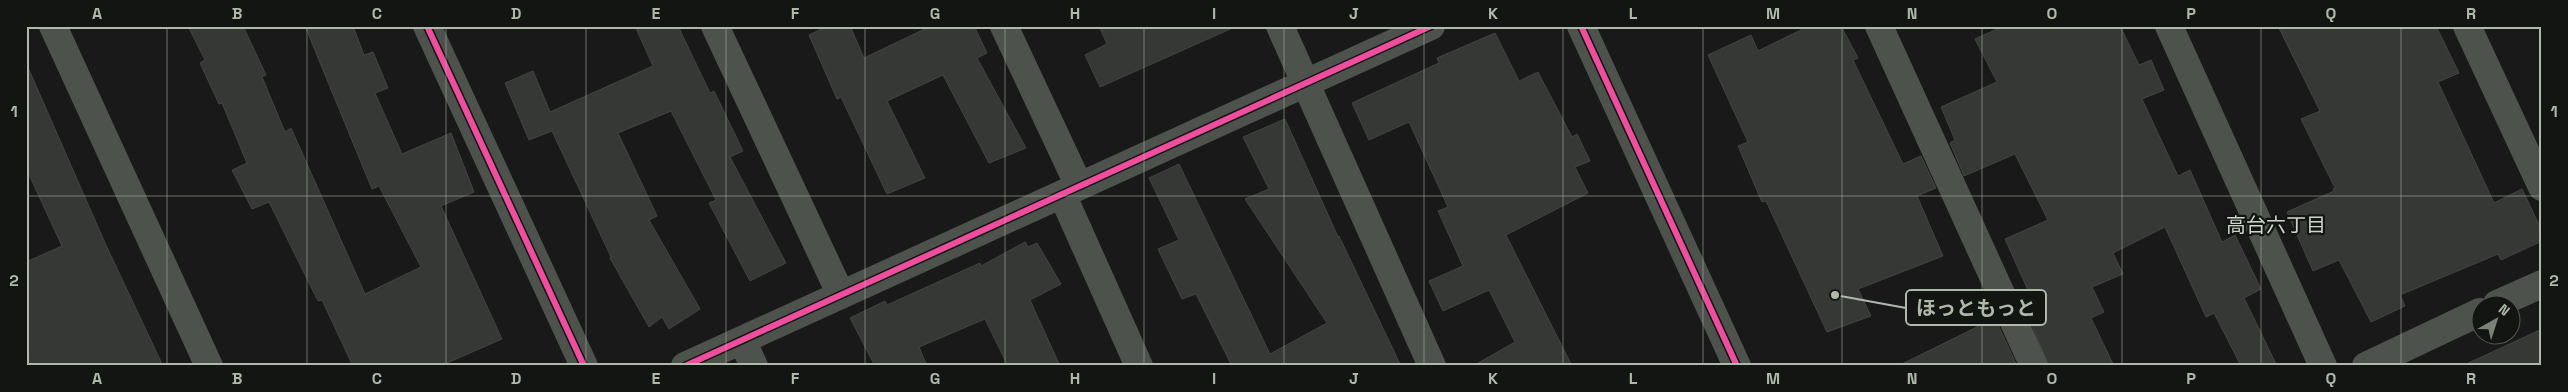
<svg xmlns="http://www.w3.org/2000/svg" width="2568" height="392" font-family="'Space Grotesk','Noto Sans JP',sans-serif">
	<rect width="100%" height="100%" fill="#191919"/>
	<path fill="#363836" stroke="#424541" d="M188 26H243L266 75 262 77 285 132 291 128 365 294 421 267 379 186 372 189 305 26H353L364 55 373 52 388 88 375 93 402 154 451 133 474 192 441 206 502 339 440 366H353L322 300 318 301 269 202 252 209 232 170 247 163 222 103 219 104 200 63 205 60Z
		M635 26H678L710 93 714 91 743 151 730 157 786 263 750 281 709 203 716 200 671 111 618 133 657 216 649 220 700 309 669 329 662 317 649 327 610 258 611 257 552 131 529 140 505 83 533 71 550 112 653 66Z
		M828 26H850L864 58 931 26H974L987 53 977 58 1026 148 989 163 943 75 887 101 925 178 887 194 841 97 837 99 809 35Z
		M1099 26H1237L1100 87 1085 55 1107 44Z
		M1809 26H1841L1858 58 1853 60 1903 164 1921 156 1936 188 1917 196 1943 256 1858 289 1871 316 1827 332 1766 201 1762 202 1738 146 1748 142 1708 55 1751 35 1758 51Z
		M2004 26H2120L2139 65 2151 60 2164 90 2142 99 2178 176 2190 170 2222 242 2235 235 2261 289 2244 298 2277 366H2241L2214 313 2206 317 2165 227 2113 253 2123 274 2092 287 2104 312 2091 318 2114 366H2049L2023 304 2032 299 2005 239 2048 220 2015 154 1964 176 1950 143 1955 140 1941 107 1997 82 1975 39Z
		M2278 26H2436L2459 73 2438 82 2494 203 2522 189 2542 231V241L2501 260 2498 254 2400 295 2405 306 2371 322 2339 260 2313 271 2287 212 2334 191 2333 189 2335 188 2301 119 2320 111Z
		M1495 33 1519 81 1538 72 1572 137 1577 134 1590 161 1575 167 1588 193 1506 235 1572 366H1473L1515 342 1489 290 1443 311 1429 281 1463 266 1438 211 1448 207 1409 122 1369 140 1352 103 1439 63 1437 58Z
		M26 63 105 243 163 366H32L26 354V262L62 246 26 168Z
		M1285 119 1338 237 1339 236 1401 366H1232L1196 294 1182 299 1158 249 1179 240 1149 178 1179 164 1270 354 1327 323 1245 199 1269 189 1243 137Z
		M1025 242 1028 247 1037 243 1061 284 1030 300 1060 366H1008L985 319 919 347 927 366H875L850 318 885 301 887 305 980 263 981 266Z
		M1995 318 2017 366H1898Z
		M2542 329V366H2462Z"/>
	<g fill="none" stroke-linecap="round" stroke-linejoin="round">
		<path stroke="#4e524d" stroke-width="28" d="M53 26 209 366
			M427 26 584 366
			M715 26 841 295
			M1004 26 1079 186
			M1280 26 1432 366
			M1581 26 1737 366
			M1879 26 2034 366
			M2169 26 2323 366
			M2467 26 2542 187
			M1062 194 1139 366
			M2497 304 2542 284
			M742 340 754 366
			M685 366 1431 26
			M2366 366 2480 312"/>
		<defs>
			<path id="cycleway" d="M427 26 584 366
				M1581 26 1737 366
				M685 366 1431 26"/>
		</defs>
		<use href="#cycleway" stroke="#131513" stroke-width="9"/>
		<use href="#cycleway" stroke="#ef4d9e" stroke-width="6"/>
	</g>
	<path fill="none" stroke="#aeb9aa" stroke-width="1" stroke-opacity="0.55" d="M167 26V366M307 26V366M446 26V366M586 26V366M726 26V366M865 26V366M1005 26V366M1144 26V366M1284 26V366M1424 26V366M1563 26V366M1703 26V366M1842 26V366M1982 26V366M2122 26V366M2261 26V366M2401 26V366M26 196H2542"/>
	<g text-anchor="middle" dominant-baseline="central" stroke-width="4.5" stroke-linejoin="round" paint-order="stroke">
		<g font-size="20" fill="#cdd5cb" stroke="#131513">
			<text x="2276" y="225">高台六丁目</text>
		</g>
	</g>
	<path fill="none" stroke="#aeb9aa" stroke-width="2" d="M1835 295L1906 308"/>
	<circle fill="#aeb9aa" stroke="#131513" stroke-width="2" cx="1835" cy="295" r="5"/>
	<rect fill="#131513" stroke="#aeb9aa" stroke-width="2" x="1906" y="290" width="140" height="35" rx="5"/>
	<g font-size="20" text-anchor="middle" font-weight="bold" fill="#aeb9aa">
		<text x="1976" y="315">ほっともっと</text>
	</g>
	<rect width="2568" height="392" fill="none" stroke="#131513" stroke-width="55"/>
	<g transform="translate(2496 320) rotate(39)"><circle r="24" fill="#131513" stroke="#51574f"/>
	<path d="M0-4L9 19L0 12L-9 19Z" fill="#7a8177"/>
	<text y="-8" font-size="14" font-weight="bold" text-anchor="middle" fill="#aeb9aa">N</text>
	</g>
	<rect x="28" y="28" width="2512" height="336" fill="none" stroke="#aeb9aa" stroke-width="2"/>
	<g font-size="16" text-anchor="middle" font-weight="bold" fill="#aeb9aa">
		<text x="97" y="19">A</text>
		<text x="237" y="19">B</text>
		<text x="377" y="19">C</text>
		<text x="516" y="19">D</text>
		<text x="656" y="19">E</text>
		<text x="795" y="19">F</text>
		<text x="935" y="19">G</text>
		<text x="1075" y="19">H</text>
		<text x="1214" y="19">I</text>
		<text x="1354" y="19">J</text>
		<text x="1493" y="19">K</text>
		<text x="1633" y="19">L</text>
		<text x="1773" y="19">M</text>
		<text x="1912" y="19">N</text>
		<text x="2052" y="19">O</text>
		<text x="2191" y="19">P</text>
		<text x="2331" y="19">Q</text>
		<text x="2471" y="19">R</text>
		<text x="14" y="117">1</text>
		<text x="2554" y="117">1</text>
		<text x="14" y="286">2</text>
		<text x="2554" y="286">2</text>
		<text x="97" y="384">A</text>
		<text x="237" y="384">B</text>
		<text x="377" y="384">C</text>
		<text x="516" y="384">D</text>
		<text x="656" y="384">E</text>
		<text x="795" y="384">F</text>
		<text x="935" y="384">G</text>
		<text x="1075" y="384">H</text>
		<text x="1214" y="384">I</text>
		<text x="1354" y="384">J</text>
		<text x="1493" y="384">K</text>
		<text x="1633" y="384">L</text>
		<text x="1773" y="384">M</text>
		<text x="1912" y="384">N</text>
		<text x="2052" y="384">O</text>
		<text x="2191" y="384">P</text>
		<text x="2331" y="384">Q</text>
		<text x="2471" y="384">R</text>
	</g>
</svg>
